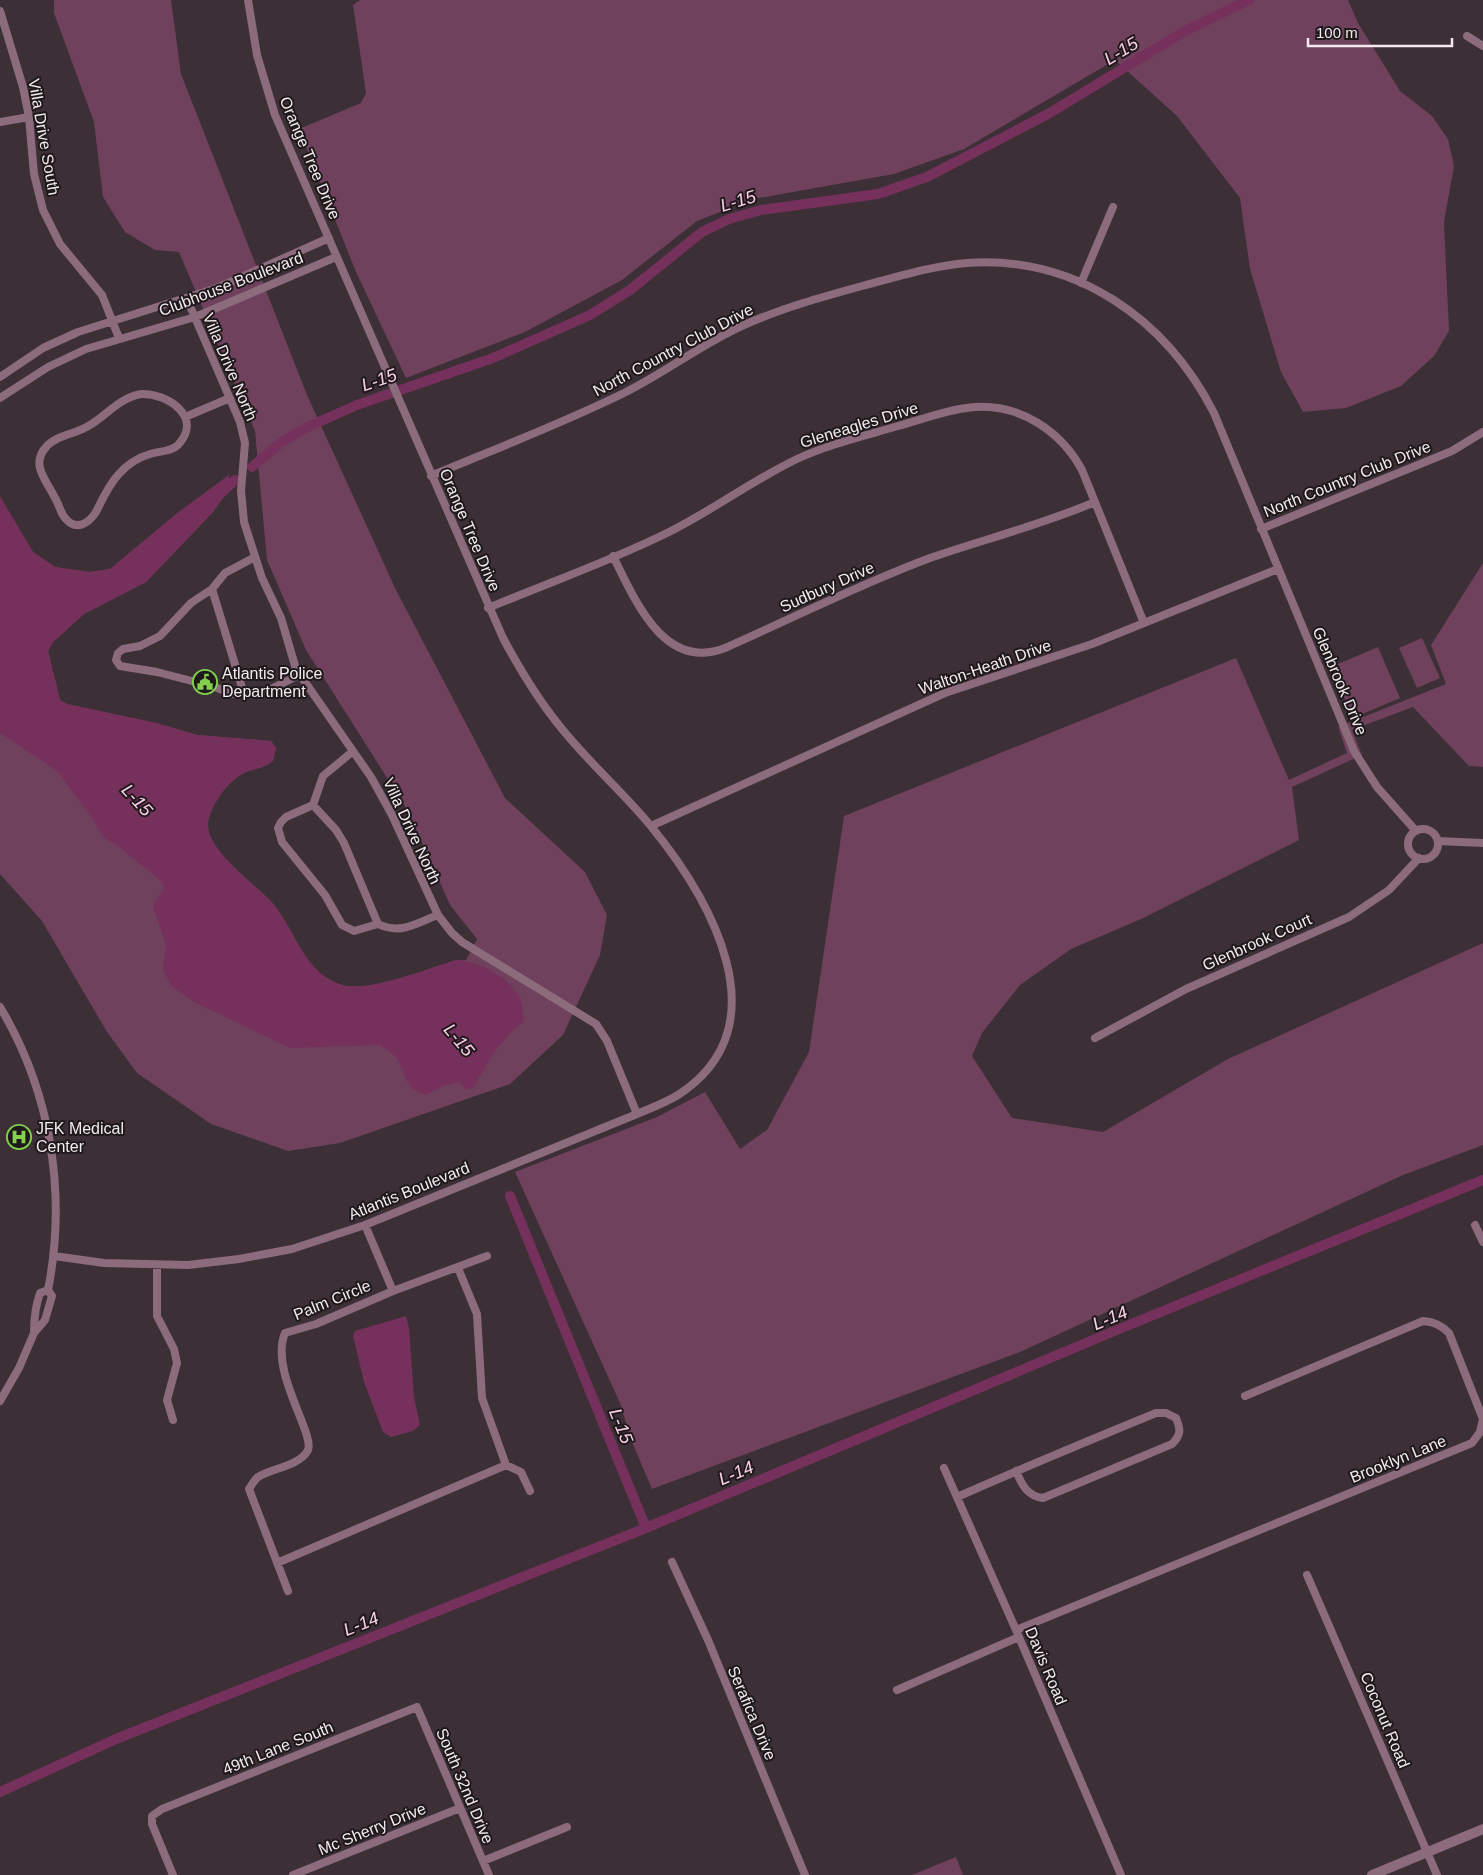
<svg xmlns="http://www.w3.org/2000/svg" width="1483" height="1875" font-family="Arial,sans-serif">
	<rect width="100%" height="100%" fill="#3c2f36"/>
	<path fill="#6f415c" d="M54 0H171L181 74 307 395 396 590 505 798 585 872 607 915 600 955 563 1035 510 1084 340 1143 288 1151 211 1124 137 1073 107 1032 42 921 0 874V497L33 552 55 567 89 572 110 569 175 515 229 475 227 492 213 512 146 582 84 614 53 642 48 651 60 700 67 704 156 723 197 735 271 741 276 748 273 761C265 767 259 768 249 771 231 777 214 800 209 818 199 847 259 886 275 906 296 933 305 974 342 985 367 993 430 968 456 960H466L477 939 450 905 408 811 306 650 267 560 255 431 179 252 155 250 125 232 103 197 94 122 54 13Z
		M360 0H1348L1358 23 1400 91 1432 116 1448 139 1454 166 1444 222 1449 331 1434 356 1401 386 1346 408 1303 412 1281 372 1250 269 1240 198 1177 116 1115 60 964 149 894 174 753 199 697 221 622 280 525 332 406 378 356 272 299 129 361 103 366 93 353 5Z
		M1483 563V767L1469 766 1413 707 1352 730 1362 755 1292 787 1299 840 1141 919 1071 949 1020 985 982 1033 972 1056 1012 1118 1103 1132 1228 1059 1483 943V1145L1403 1175 1020 1352 652 1489 632 1442 620 1403 515 1172 657 1117 705 1092 740 1149 767 1130 809 1052 844 816 1236 658 1289 780 1347 753 1338 727 1446 684 1431 645Z
		M1422 638 1440 678 1417 688 1399 648Z
		M1378 647 1400 698 1353 718 1331 667Z
		M956 1857 963 1875H912Z"/>
	<path fill="#75315b" d="M229 475 227 492 213 512 146 582 84 614 53 642 48 651 60 700 67 704 156 723 197 735 271 741 276 748 273 761C265 767 259 768 249 771 231 777 214 800 209 818 199 847 259 886 275 906 296 933 305 974 342 985 367 993 430 968 456 960 478 960 510 978 520 998 523 1004 523 1014 524 1021 501 1039 488 1061 474 1087L466 1090 459 1082 445 1085 426 1095C403 1087 408 1078 398 1060 395 1054 385 1049 380 1045L290 1048 196 1003 172 987 163 970 166 945 153 906 164 888 161 881 118 846 103 837 92 818 57 771 0 733V496L33 552 55 567 89 572 110 569 175 515Z
		M406 1316 409 1327 414 1397 420 1425 413 1431 391 1437 383 1432 364 1382 353 1336 355 1331Z"/>
	<g fill="none" stroke-linecap="round" stroke-linejoin="round">
		<path stroke="#75315b" stroke-width="10" d="M252 467 282 442 305 428 357 405 493 358 590 315 630 290 702 232 729 219 761 210 878 194 927 177 1048 114 1185 31 1249 0
			M218 496 235 480
			M510 1196 646 1528
			M0 1792 116 1739 646 1528 1112 1332 1483 1180"/>
		<path stroke="#8c6b7d" stroke-width="8" d="M0 11 23 87 29 117 34 174 43 210 60 244 102 295 119 338
			M1467 36 1483 46
			M0 122 29 117
			M1081 283 1113 207
			M187 299 240 422 245 443 241 491 244 522 262 578 281 618 296 669 371 777 392 815 438 915 452 933 462 942 596 1024 607 1041 637 1114
			M0 377 43 348 78 332 217 288 329 238
			M141 394C167 393 204 417 178 445 171 452 159 451 150 454 123 462 110 483 99 506 93 520 78 534 65 518 60 512 59 504 55 498 47 481 30 465 46 447 56 435 77 434 90 425 108 414 119 398 141 394Z
			M0 398 48 367 86 349 195 317 336 257
			M185 417 230 398
			M431 476C495 449 561 424 624 393 665 373 701 344 744 325 782 308 822 297 862 286 897 277 931 266 967 263 1076 255 1166 319 1214 413L1354 751 1377 787 1416 831
			M1261 529 1452 451 1483 432
			M613 556C635 600 664 672 725 648 793 618 860 584 930 558 985 539 1041 525 1095 502
			M255 557 225 573 212 589 191 603 160 636 140 646 123 649 118 653 116 660 120 666 157 672 215 687 232 694 269 690 299 675
			M212 589 244 694
			M488 608C548 583 611 561 669 532 713 510 753 480 797 459 829 444 864 436 898 426 923 419 949 409 975 407 1020 404 1061 431 1082 470L1144 623
			M352 752 323 776 313 805 286 817 281 822 278 828 282 842 325 895 342 925 354 931 378 924C401 935 416 923 438 915
			M313 805 336 830 344 843 378 924
			M651 826 945 693 1092 644 1278 569
			M1408 844a15 15 0 1 1 30 0a15 15 0 1 1-30 0Z
			M1438 841 1483 843
			M0 1007C51 1092 67 1194 48 1290L52 1296 45 1320 34 1333 19 1368 0 1401
			M1095 1038 1186 989 1349 917 1389 890 1419 858
			M365 1225 393 1291
			M1475 1225 1483 1242
			M54 1256 104 1263 188 1265 239 1259 292 1249 365 1225 637 1114C651 1108 665 1103 678 1095 785 1026 709 897 650 825 621 790 586 760 558 724 537 698 519 668 503 638L275 115 257 55 248 0
			M157 1265V1316L174 1349 177 1363 167 1400 173 1420
			M458 1268 477 1314 482 1398 506 1465
			M34 1333C34 1319 35 1307 40 1293L48 1290
			M944 1468 1016 1630 1121 1875
			M957 1497C1023 1468 1090 1440 1156 1413H1166L1176 1418C1181 1430 1181 1435 1172 1444L1043 1498C1027 1496 1022 1485 1016 1471
			M672 1562 708 1640 805 1875
			M277 1563 506 1465 521 1472 530 1491
			M1307 1575 1437 1875
			M288 1591 249 1489C252 1485 254 1480 258 1477 272 1468 300 1466 308 1450 315 1434 269 1370 285 1333L316 1324 393 1291 487 1256
			M1016 1630 1472 1443 1480 1432 1483 1419 1449 1333C1441 1325 1434 1322 1423 1321L1245 1396
			M897 1690 1019 1637
			M483 1861 567 1827
			M173 1875 152 1824V1816L162 1809 417 1707 489 1875
			M293 1875 460 1808"/>
		<path stroke="#8c6b7d" stroke-width="10" d="M1372 1875 1483 1829"/>
	</g>
	<defs>
		<symbol id="civic-ring" viewBox="-11 -11 22 22"><circle r="9.5" fill="#1f191c" stroke="#83d04e" stroke-width="1.5"/><path d="M-.6-6.5H3V-4.5H.6V-3L4-1V1h2V6H-6V1h2V-1L-.6-3ZM-1.2 2.5V6h2.4V2.5Z" fill="#83d04e"/></symbol>
		<symbol id="hospital-ring" viewBox="-11 -11 22 22"><circle r="9.5" fill="#1f191c" stroke="#83d04e" stroke-width="1.5"/><path d="M-5-5h3v3.5h4V-5h3V5h-3V1.5h-4V5h-3Z" fill="#83d04e"/></symbol>
	</defs>
	<g fill-rule="evenodd">
		<use href="#civic-ring" x="191" y="668" width="28" height="28"/>
		<use href="#hospital-ring" x="5" y="1123" width="28" height="28"/>
	</g>
	<g text-anchor="middle" dominant-baseline="central" stroke-width="4" stroke-linejoin="round" paint-order="stroke">
		<g font-size="16" fill="#f3ebef" stroke="#1f191c">
			<text transform="translate(44 137) rotate(80)">Villa Drive South</text>
			<text transform="translate(310 158) rotate(67)">Orange Tree Drive</text>
			<text transform="translate(231 284) rotate(-21)">Clubhouse Boulevard</text>
			<text transform="translate(673 350) rotate(-28)">North Country Club Drive</text>
			<text transform="translate(230 367) rotate(67)">Villa Drive North</text>
			<text transform="translate(859 425) rotate(-17)">Gleneagles Drive</text>
			<text transform="translate(1347 479) rotate(-22)">North Country Club Drive</text>
			<text transform="translate(470 530) rotate(67)">Orange Tree Drive</text>
			<text transform="translate(827 587) rotate(-24)">Sudbury Drive</text>
			<text transform="translate(985 667) rotate(-19)">Walton-Heath Drive</text>
			<text transform="translate(1340 681) rotate(67)">Glenbrook Drive</text>
			<text transform="translate(412 831) rotate(65)">Villa Drive North</text>
			<text transform="translate(1257 942) rotate(-24)">Glenbrook Court</text>
			<text transform="translate(409 1191) rotate(-22)">Atlantis Boulevard</text>
			<text transform="translate(332 1300) rotate(-22)">Palm Circle</text>
			<text transform="translate(1398 1459) rotate(-22)">Brooklyn Lane</text>
			<text transform="translate(1046 1666) rotate(67)">Davis Road</text>
			<text transform="translate(752 1713) rotate(67)">Serafica Drive</text>
			<text transform="translate(1385 1720) rotate(67)">Coconut Road</text>
			<text transform="translate(278 1748) rotate(-22)">49th Lane South</text>
			<text transform="translate(465 1786) rotate(67)">South 32nd Drive</text>
			<text transform="translate(372 1829) rotate(-22)">Mc Sherry Drive</text>
		</g>
		<g font-size="16" fill="#f3ebef" stroke="#1f191c" text-anchor="start">
			<text x="222" y="673">Atlantis Police<tspan x="222" dy="18">Department</tspan></text>
			<text x="36" y="1128">JFK Medical<tspan x="36" dy="18">Center</tspan></text>
		</g>
		<g font-size="18" font-style="italic" fill="#fad0e6" stroke="#1f191c">
			<text transform="translate(1121 51) rotate(-31)">L-15</text>
			<text transform="translate(738 201) rotate(-17)">L-15</text>
			<text transform="translate(379 380) rotate(-19)">L-15</text>
			<text transform="translate(137 800) rotate(48)">L-15</text>
			<text transform="translate(459 1040) rotate(50)">L-15</text>
			<text transform="translate(1110 1318) rotate(-23)">L-14</text>
			<text transform="translate(621 1426) rotate(68)">L-15</text>
			<text transform="translate(736 1473) rotate(-23)">L-14</text>
			<text transform="translate(361 1624) rotate(-22)">L-14</text>
		</g>
	</g>
	<path d="M1308 38v8h144v-8" fill="none" stroke="#f3ebef" stroke-width="2.5"/>
	<text x="1316" y="38" font-size="15" fill="#f3ebef" stroke="#1f191c" stroke-width="4" paint-order="stroke">100 m</text>
</svg>
